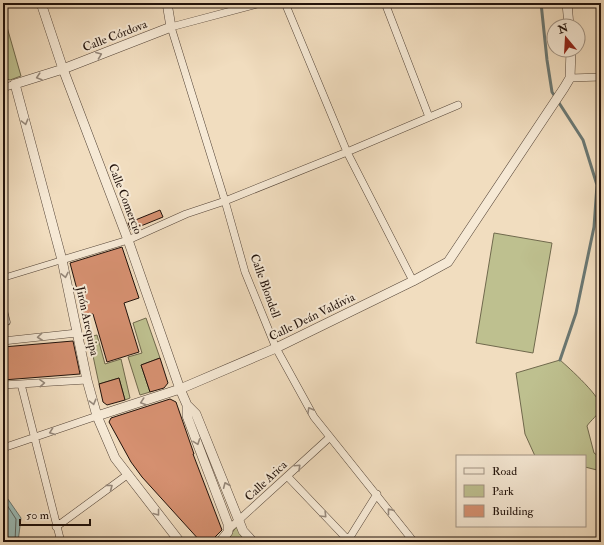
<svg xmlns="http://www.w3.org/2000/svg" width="604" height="545" font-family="'IM FELL Double Pica',serif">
	<rect width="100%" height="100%" fill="#f1ddbf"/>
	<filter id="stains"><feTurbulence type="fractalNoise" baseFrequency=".005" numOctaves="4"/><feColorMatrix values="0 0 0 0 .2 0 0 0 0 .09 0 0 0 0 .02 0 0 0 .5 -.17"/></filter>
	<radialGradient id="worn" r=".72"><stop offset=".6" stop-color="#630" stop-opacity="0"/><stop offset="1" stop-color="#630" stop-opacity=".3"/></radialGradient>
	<path fill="#bec08f" stroke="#70694d" d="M3 13 21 76 10 80 4 78 3 74Z
		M494 233 552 243 533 353 476 343Z
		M146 318 160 358 141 365 150 392 140 395 128 357 142 353 133 323Z
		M97 335 105 364 121 359 130 398 125 400 119 378 99 384 89 337Z
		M560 360C568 367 604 399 601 409 599 414 590 421 587 426L594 453 601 458V471L585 467V456H535L525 434 516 373Z
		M239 522 253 542H224L229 538Z"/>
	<path fill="#9bbbb6" stroke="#6a7772" d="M3 492 21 518 18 542H3Z"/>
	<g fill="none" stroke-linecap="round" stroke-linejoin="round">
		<path stroke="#5e6660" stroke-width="1" d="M3 499 16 519 15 542"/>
		<path stroke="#6a7772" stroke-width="3" d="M541 3 547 60 552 92 583 140 597 185 594 227 576 313 560 360"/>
	</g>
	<path fill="#d59070" stroke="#21120b" d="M160 210 163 217 131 230 128 223Z
		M122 247 139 298 124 303 139 352 107 362 93 314 84 316 70 263Z
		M73 341 80 374 3 380V347Z
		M160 358 168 383 164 388 150 392 141 365Z
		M119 378 125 400 107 405 103 402 99 384Z
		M170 399 176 402 194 454H193L222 530 210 542H201L142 477 131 462 109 422 111 418Z"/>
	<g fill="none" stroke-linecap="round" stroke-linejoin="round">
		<defs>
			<path id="pedestrian" d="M3 278 62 260
				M3 306 7 322"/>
			<path id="minor" d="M261 3 171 27 225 201 245 272 276 348 314 417 414 542
				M285 3 347 152 413 281
				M385 3 429 117
				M570 78 601 77
				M3 88 15 84
				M62 260 128 240 186 214 225 201 347 152 458 105
				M3 341 77 333
				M21 384 61 542
				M3 385 87 380
				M3 448 97 416
				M288 477 348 540
				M56 527 127 475
				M229 529 330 437
				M347 542 377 494"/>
			<path id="tertiary" d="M41 3 63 69 128 240 180 389 187 405 196 414 243 531 253 542
				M167 3 171 27 63 69 15 84 62 260 87 380 97 416 115 458 180 542
				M567 3 569 26
				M187 405V416L228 524V532L220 542
				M97 416 180 389 276 348 413 281 448 262 564 88 570 78 571 50"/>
		</defs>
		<use href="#pedestrian" stroke="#554538" stroke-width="7"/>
		<use href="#minor" stroke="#554538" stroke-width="8"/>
		<use href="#tertiary" stroke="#554538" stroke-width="10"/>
		<use href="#pedestrian" stroke="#f6e9d5" stroke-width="5.5"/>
		<use href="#minor" stroke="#f6e9d5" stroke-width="7"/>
		<use href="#tertiary" stroke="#f6e9d5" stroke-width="9"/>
	</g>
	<defs><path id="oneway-chevron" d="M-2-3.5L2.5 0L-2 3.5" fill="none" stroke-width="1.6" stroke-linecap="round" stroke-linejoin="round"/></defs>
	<g stroke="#96887a">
		<use href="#oneway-chevron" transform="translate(99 55) rotate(-21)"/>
		<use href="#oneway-chevron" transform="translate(39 77) rotate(162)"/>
		<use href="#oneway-chevron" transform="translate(25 122) rotate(75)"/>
		<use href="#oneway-chevron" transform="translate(65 275) rotate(78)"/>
		<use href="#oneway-chevron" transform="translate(40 337) rotate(174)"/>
		<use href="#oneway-chevron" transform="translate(42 383) rotate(-4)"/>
		<use href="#oneway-chevron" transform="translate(93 402) rotate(75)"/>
		<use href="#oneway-chevron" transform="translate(143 402) rotate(161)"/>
		<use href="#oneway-chevron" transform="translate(310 410) rotate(-119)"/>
		<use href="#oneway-chevron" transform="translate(52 432) rotate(160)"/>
		<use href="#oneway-chevron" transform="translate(197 442) rotate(70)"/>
		<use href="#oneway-chevron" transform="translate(298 467) rotate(-43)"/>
		<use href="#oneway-chevron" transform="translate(226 485) rotate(-113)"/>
		<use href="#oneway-chevron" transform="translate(110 487) rotate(-37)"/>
		<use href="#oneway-chevron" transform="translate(390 511) rotate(-128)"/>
		<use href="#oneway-chevron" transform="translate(157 513) rotate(52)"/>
		<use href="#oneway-chevron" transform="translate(324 515) rotate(46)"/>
	</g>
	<g text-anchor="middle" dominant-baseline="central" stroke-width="4" stroke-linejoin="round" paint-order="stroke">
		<g font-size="12" fill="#21120b" stroke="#f6e9d5">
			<text transform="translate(115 36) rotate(-21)">Calle Córdova</text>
			<text transform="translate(125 199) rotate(69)">Calle Comercio</text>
			<text transform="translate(265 286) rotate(70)">Calle Blondell</text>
			<text transform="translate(312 317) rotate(-26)">Calle Deán Valdivia</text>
			<text transform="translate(87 321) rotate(78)">Jirón Arequipa</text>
			<text transform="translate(266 481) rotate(-43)">Calle Arica</text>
		</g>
	</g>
	<rect width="604" height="545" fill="none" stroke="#f1ddbf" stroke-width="16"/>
	<rect x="4" y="4" width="596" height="537" fill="none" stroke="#21120b" stroke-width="2"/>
	<rect x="8" y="8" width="588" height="529" fill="none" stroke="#21120b"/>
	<rect x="456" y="455" width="130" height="72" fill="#f6e9d5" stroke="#a19384"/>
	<rect x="464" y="468" width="20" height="6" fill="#f6e9d5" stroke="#a19384"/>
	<text x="492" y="475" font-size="12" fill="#21120b">Road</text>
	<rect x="464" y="485" width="20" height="12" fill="#bec08f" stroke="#a19384"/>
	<text x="492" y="495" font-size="12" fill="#21120b">Park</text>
	<rect x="464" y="505" width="20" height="12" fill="#d59070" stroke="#a19384"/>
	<text x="492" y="515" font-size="12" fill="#21120b">Building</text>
	<g transform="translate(566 38) rotate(342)"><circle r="19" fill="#f6e9d5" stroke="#a19384"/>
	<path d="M0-3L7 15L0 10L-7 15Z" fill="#8f2418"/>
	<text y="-6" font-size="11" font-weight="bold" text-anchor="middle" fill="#21120b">N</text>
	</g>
	<path d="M20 519v6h70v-6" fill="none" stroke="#21120b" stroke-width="2"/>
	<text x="26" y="519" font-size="12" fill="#21120b" stroke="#f6e9d5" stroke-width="3" paint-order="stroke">50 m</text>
	<rect width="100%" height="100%" filter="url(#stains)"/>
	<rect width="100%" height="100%" fill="url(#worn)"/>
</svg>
